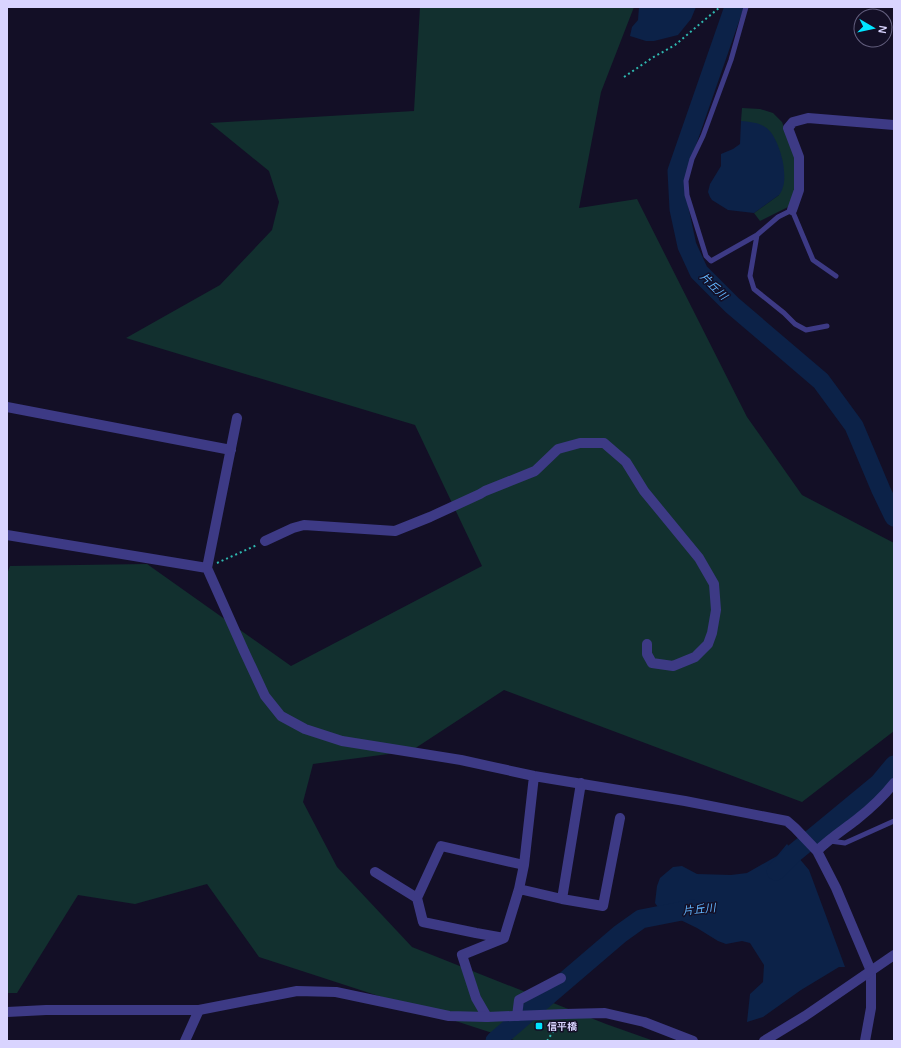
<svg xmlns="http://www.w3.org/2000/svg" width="901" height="1048" font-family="Helvetica,'Noto Sans JP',sans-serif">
	<rect width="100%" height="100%" fill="#130f26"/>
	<path fill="#12302f" d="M420 7H634L601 92 579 208 637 199 747 417 802 495 894 543V731L802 802 504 690 411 751 313 764 303 802 337 867 412 947 606 1024 654 1041H517L259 957 207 884 135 904 78 895 17 993H7V574L10 566 147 564 291 666 482 566 415 425 126 338 220 285 272 230 279 202 269 171 210 123 414 111Z
		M742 108 760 109 773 113 782 122 796 158 795 195 788 207 760 221 754 213 779 195 741 121Z"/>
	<path fill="#0c2248" d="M639 7H696L691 19 678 35 654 41H646L630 36 632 27 638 20Z
		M741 121C749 122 758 122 765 127 776 133 784 160 784 171 785 180 784 189 779 195L754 213 728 210 712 200 710 197 708 192 710 184 721 166V154L733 149 740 144Z
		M787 844 809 870 845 967H839L801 990 763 1017 747 1022 750 994 763 982 764 965 750 943 742 941 726 944 718 941 697 928 660 910 655 903 657 886 660 878 673 867 682 866 697 874 731 875 747 873 777 856Z"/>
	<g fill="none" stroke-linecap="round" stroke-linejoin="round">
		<path stroke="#0c2248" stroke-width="19" d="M734 7 677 171 679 209 687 246 699 272 732 305 821 381 854 426 881 490 894 517
			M776 871 793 854 879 783 894 765
			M495 1041 620 934 641 919 692 909"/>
		<path stroke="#2fb8b0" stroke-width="2" stroke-dasharray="2 3" stroke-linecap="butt" d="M624 77 652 58 675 45 720 7
			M217 563 257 545
			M547 1041 558 1024"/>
		<path stroke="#3d3a85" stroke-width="5" d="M746 7 731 60 703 136 692 159 686 181 687 195 706 256 711 261 757 235 778 217 792 210 813 260 836 276
			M757 235 750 276 754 289 784 313 795 324 806 330 827 326
			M830 841 845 843 894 821"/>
		<path stroke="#3d3a85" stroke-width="10" d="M792 210 799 190V157L788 128 793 122 808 118 894 125
			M7 407 231 450
			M237 418 207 568 244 651 265 696 281 716 305 729 342 741 461 760 534 776 685 801 787 821 795 828 817 851 836 888 871 971V1008L865 1041
			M7 535 207 568
			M265 541 293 528 304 525 395 531 430 517 480 494 485 491 535 471 558 449 580 443H604L626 462 644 491 699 558 714 584 716 610 712 633 708 644 695 657 673 666 652 663 647 654V644
			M817 851C829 839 843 830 856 820 870 809 883 797 894 783
			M375 872 417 898
			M519 889 562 899 603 906 620 818
			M562 899 581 783
			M504 938 476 933 423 922 417 898 441 846 524 865
			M517 1016 519 1000 561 978
			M487 1017 476 998 462 955 504 938 519 889 524 865 534 776
			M185 1041 199 1010"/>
		<path stroke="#3d3a85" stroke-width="10" d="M7 1012 46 1010H199L297 991 336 992 449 1016 487 1017 565 1014 605 1013 644 1022 693 1041
			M764 1041 805 1016 894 955"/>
	</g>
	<rect fill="#00e5ff" stroke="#130f26" stroke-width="1.5" x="535" y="1022" width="8" height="8" rx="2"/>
	<g text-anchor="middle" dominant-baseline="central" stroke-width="3" stroke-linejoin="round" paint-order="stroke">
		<g font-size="10" font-weight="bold" fill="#d9d4ff" stroke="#130f26" text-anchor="start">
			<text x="547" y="1026">信平橋</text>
		</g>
		<g font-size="11" font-style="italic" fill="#62b6ff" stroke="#130f26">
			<text transform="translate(714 286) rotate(45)">片丘川</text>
			<text transform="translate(699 909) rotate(-6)">片丘川</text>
		</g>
	</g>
	<rect width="901" height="1048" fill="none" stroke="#d9d4ff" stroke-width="16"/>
	<g transform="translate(873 28) rotate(99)"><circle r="19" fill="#130f26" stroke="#625e7d"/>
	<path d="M0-3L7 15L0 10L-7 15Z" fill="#00e5ff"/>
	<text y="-6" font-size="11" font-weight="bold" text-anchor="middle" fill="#d9d4ff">N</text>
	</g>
</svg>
